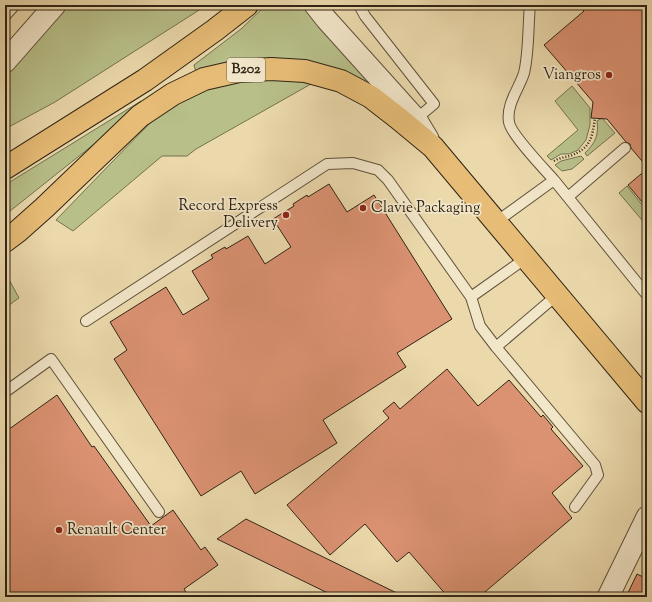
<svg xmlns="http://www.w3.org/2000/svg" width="652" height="602" font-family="'Sorts Mill Goudy',serif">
	<rect width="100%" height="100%" fill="#ebd9ac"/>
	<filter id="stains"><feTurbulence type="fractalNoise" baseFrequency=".005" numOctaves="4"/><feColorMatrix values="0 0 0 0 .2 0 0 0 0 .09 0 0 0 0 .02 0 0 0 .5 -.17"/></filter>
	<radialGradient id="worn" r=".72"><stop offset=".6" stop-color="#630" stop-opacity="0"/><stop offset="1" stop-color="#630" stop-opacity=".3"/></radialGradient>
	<path fill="#b8bf89" stroke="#74724f" d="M70 5H207L55 102 5 129V73Z
		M266 5H309L383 96 311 84 196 149 187 156H162L73 231 56 220 113 161 157 116 201 91 194 65 241 29Z
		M572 86 590 108V125L586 140 578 150 569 154H561L551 160 547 156 578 130 555 101Z
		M141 101 103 137 5 215V185Z
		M602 118 615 133 587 156 585 153C595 143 599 136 597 121Z
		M581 156 584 159 572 169 562 171 555 165 561 161Z
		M627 186 647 211V226L619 193Z
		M5 272 19 298 5 308Z"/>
	<path fill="#db9272" stroke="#302415" d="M579 5H647V167L631 148 630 144 626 142 607 119 591 118 593 102 544 45 584 11Z
		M647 169V208L628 185Z
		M329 184 347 212 374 195 452 319 397 353 406 367 323 420 337 443 255 494 241 471 201 496 114 359 127 350 110 322 166 287 183 315 209 299 192 271 213 258 211 255 225 247 226 249 248 236 265 264 291 247 273 219 294 206 293 204 307 195 308 197Z
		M447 369 478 406 509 380 541 417 543 415 553 427 551 429 583 466 552 493 572 518 479 597H448L409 552 397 562 365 524 330 555 287 505 389 418 383 411 394 402 400 409Z
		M57 395 92 447 94 446 151 526 173 510 201 550 205 547 218 565 184 589 189 597H5V432Z
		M246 519 366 578 405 597H336L217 539Z
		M637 574 647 579V597H626Z"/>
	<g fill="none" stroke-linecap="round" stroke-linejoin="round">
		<defs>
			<path id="lane" d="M359 5 365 16 434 104 416 119
				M530 5C528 25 529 53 524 73 519 89 506 104 509 122 510 133 545 170 554 180
				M5 16 15 5
				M568 197 625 148
				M496 222 554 180 647 295
				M557 295 496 347 595 465 598 475 575 507
				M471 297 480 326 496 347
				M86 321 327 164 353 163 378 170 388 180 471 297 526 258
				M5 392 51 359 159 512"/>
			<path id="street" d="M315 5 326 19 416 119 428 139
				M5 62 55 5
				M608 597 647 517"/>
			<path id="highway" d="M5 168 145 80 215 30 247 5
				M5 241 17 232 44 208 140 116 173 94 204 79 239 71 271 69 305 71 341 81 371 97 398 118 433 147 647 402"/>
		</defs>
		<use href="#lane" stroke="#5f513b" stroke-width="12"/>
		<use href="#street" stroke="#5f513b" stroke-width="23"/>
		<use href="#highway" stroke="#302415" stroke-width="24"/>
		<path stroke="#302415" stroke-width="2.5" stroke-dasharray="1 2" stroke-linecap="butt" d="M554 161C559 158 565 157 570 156 591 148 592 138 595 118"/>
		<use href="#lane" stroke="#f2e6c9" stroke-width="10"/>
		<use href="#street" stroke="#f2e6c9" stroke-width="21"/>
		<use href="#highway" stroke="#e6bc76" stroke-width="22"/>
	</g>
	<g fill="#8f2418" stroke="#f2e6c9" stroke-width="1.5">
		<circle cx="609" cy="75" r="4"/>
		<circle cx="363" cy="208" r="4"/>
		<circle cx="286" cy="215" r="4"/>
		<circle cx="59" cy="530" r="4"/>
	</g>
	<g text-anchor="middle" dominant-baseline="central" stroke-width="3.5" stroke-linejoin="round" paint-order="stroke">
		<rect fill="#f2e6c9" stroke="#6a5e4b" stroke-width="1" x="227" y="58" width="38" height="24" rx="3"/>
		<g font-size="14" font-weight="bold" fill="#302415">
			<text x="246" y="70">B202</text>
		</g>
		<g font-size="15" fill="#302415" stroke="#f2e6c9" text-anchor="end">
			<text x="601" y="75">Viangros</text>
			<text x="278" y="206">Record Express<tspan x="278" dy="17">Delivery</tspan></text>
			<text x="371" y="208" text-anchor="start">Clavie Packaging</text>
			<text x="67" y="530" text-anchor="start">Renault Center</text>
		</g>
	</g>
	<rect width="652" height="602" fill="none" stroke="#ebd9ac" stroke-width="20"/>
	<rect x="6" y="6" width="640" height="590" fill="none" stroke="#302415" stroke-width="2"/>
	<rect x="10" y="10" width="632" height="582" fill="none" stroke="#302415"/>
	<rect width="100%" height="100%" filter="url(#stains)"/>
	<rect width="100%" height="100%" fill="url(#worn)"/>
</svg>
